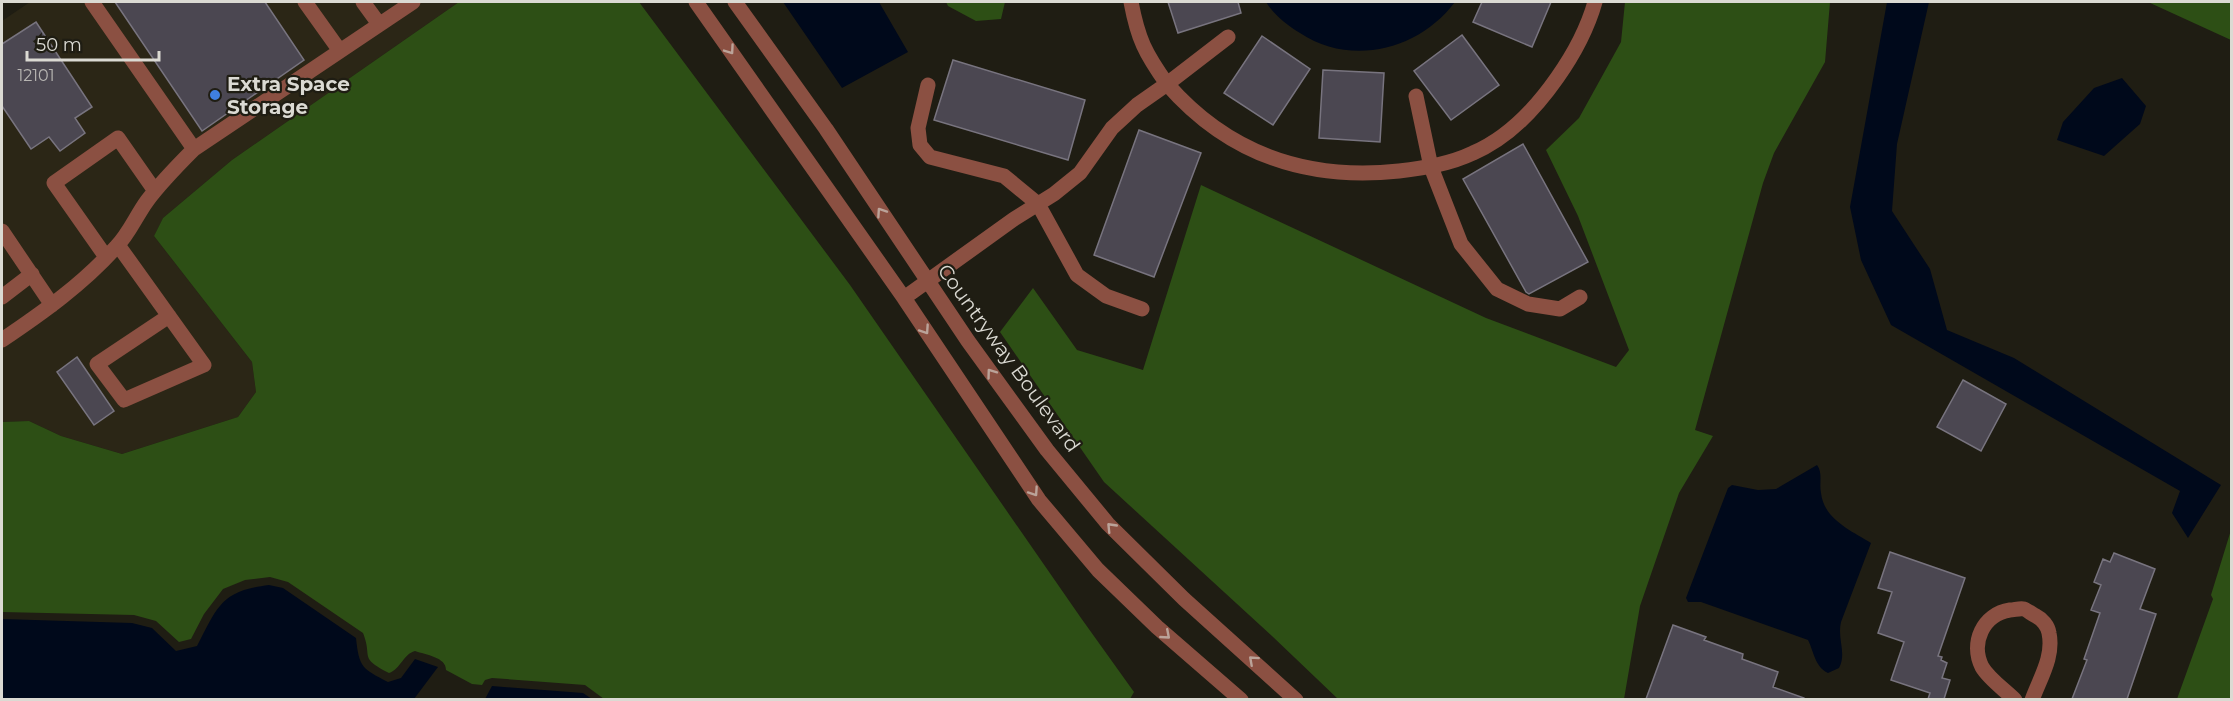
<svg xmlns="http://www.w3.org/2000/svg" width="2233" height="701" font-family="Montserrat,sans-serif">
	<rect width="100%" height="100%" fill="#1f1d13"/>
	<path fill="#2b2616" d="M30 2H459L232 160 163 218 154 236 252 362 256 392 238 417 122 454 61 436 29 421 2 422V21Z"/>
	<path fill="#2d4f15" d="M459 2H639L850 285 1081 618 1134 692 1130 699H604L585 685 492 678 485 680 482 685 472 684 446 670C446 657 426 655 415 651 403 654 401 669 389 673 358 657 373 658 363 633L288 582 270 577 245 580 223 589 204 614 191 639 179 642 156 621 134 615 2 612V422L29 421 61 436 122 454 238 417 256 392 252 362 154 236 163 218 232 160Z
		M946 2H1005L1001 19 976 21 948 6Z
		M1625 2H1830L1825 62 1774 153 1763 183 1695 430 1713 436 1679 493 1640 606 1624 699H1338L1272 636 1104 482 1000 332 1033 288 1077 350 1143 370 1201 185 1486 318 1616 367 1629 350 1578 216 1546 150 1579 118 1621 42Z
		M2148 2H2231V40Z
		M2231 530V699H2177L2213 599 2211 595Z"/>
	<path fill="#00091b" d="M783 2H879L908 52 842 88Z
		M1266 2H1455C1419 50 1351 67 1300 33 1287 25 1274 15 1266 2Z
		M1887 2H1929L1897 144 1892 211 1930 269 1947 330 2014 358 2221 485 2188 538 2172 513 2180 491 1891 325 1861 260 1850 207Z
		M2122 78 2146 106 2140 124 2104 156 2057 140 2063 122 2094 88Z
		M1817 465C1823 473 1819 483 1821 493 1824 519 1850 530 1871 543L1841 622C1837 639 1847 653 1839 668L1828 673C1815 667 1814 652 1808 640L1701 602H1688L1686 598 1728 488 1732 485 1758 490 1776 489Z
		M269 585 283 588 356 638C359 668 363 669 388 682L401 678 415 659 438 667 414 699H2V619L132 623 152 628 176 651 197 646C218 606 221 591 269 585Z
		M492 686 583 693 592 699H485Z"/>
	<path fill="#4b4751" stroke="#78747f" stroke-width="1.5" d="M115 2H265L304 60 202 131Z
		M1168 2H1238L1241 13 1178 33Z
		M1482 2H1551L1532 47 1473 22Z
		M36 22 92 107 75 118 85 133 60 151 49 137 31 149 2 106V44Z
		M1462 35 1499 85 1451 120 1414 71Z
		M1262 36 1310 69 1273 125 1224 93Z
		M953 60 1085 100 1068 160 934 120Z
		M1323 70 1384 73 1380 142 1319 138Z
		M1139 130 1201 153 1154 277 1094 255Z
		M1523 144 1588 262 1529 294 1526 292 1463 179Z
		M77 357 114 411 94 425 57 372Z
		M1963 380 2006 404 1981 451 1937 427Z
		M1890 552 1965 578 1938 656 1942 657 1941 660 1947 663 1942 678 1950 680 1944 699H1928L1930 693 1891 680 1904 642 1878 633 1892 592 1878 588Z
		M2114 553 2155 569 2140 609 2156 614 2127 699H2072L2087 660 2084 659 2100 613 2091 610 2101 585 2094 582 2103 559 2110 562Z
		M1673 625 1706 637 1704 640 1743 654 1742 659 1778 672 1773 687 1804 698V699H1646Z"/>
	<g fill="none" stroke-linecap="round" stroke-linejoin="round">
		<path stroke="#8b5042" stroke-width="15" d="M92 2 194 149
			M305 2 340 51
			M363 2 379 24
			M696 2 904 298 1039 500 1098 570 1157 627 1241 700
			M735 2 826 129 968 341 1047 450 1108 524 1184 599 1296 700
			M1228 37 1167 84C1228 154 1306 181 1399 171 1424 168 1450 164 1473 153 1508 138 1536 108 1557 78 1574 54 1587 30 1595 2
			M928 85 918 128 920 145 930 157 1004 176 1038 204 1077 275 1106 296 1142 309
			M1416 96 1431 167 1461 244 1497 289 1528 304 1560 309 1580 297
			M2 231 52 305
			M118 245 204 365 124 400 97 364 169 316
			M106 257 54 183 118 138 155 191
			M2 297 32 274
			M904 298 1014 219 1054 194 1080 173 1112 128 1137 105 1167 84C1145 53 1138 39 1131 2
			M2 340C42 313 83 284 116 247 129 234 136 216 147 201 161 182 177 166 194 149L413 2
			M2015 700C2005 690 1989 679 1982 667 1970 643 1983 614 2010 610 2014 610 2020 608 2024 609 2027 610 2032 614 2036 616 2042 619 2048 626 2049 633 2054 657 2040 678 2032 700"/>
	</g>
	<defs><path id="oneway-chevron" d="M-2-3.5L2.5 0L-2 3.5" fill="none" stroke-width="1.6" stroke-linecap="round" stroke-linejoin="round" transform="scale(1.5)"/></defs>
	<g stroke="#bba399">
		<use href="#oneway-chevron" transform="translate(730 50) rotate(55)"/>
		<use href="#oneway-chevron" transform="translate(881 212) rotate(-124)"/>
		<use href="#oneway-chevron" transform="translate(925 330) rotate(56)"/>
		<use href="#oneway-chevron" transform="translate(991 373) rotate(-126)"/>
		<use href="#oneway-chevron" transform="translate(1034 492) rotate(56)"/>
		<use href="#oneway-chevron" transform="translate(1111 527) rotate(-134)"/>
		<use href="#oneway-chevron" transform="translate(1166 635) rotate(41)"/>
		<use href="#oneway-chevron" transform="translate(1253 660) rotate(-138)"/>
	</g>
	<circle fill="#3f7fe0" stroke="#1f1d13" stroke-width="2" cx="215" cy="95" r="6"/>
	<g text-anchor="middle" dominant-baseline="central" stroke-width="4.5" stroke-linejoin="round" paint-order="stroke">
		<g font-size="16" fill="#b7b5b2">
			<text x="36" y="75">12101</text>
		</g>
		<g font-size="20" font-weight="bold" fill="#dbdad3" stroke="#1f1d13" text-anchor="start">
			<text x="227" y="84">Extra Space<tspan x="227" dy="23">Storage</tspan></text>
		</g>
		<g font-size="20" fill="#dbdad3" stroke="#1f1d13">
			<text transform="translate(1009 358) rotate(54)">Countryway Boulevard</text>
		</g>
	</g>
	<rect width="2233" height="701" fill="none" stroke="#dbdad3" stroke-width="6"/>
	<path d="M27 51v9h132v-9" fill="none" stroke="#dbdad3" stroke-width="3"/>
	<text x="36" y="51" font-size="18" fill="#dbdad3" stroke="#1f1d13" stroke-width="4.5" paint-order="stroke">50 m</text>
</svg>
